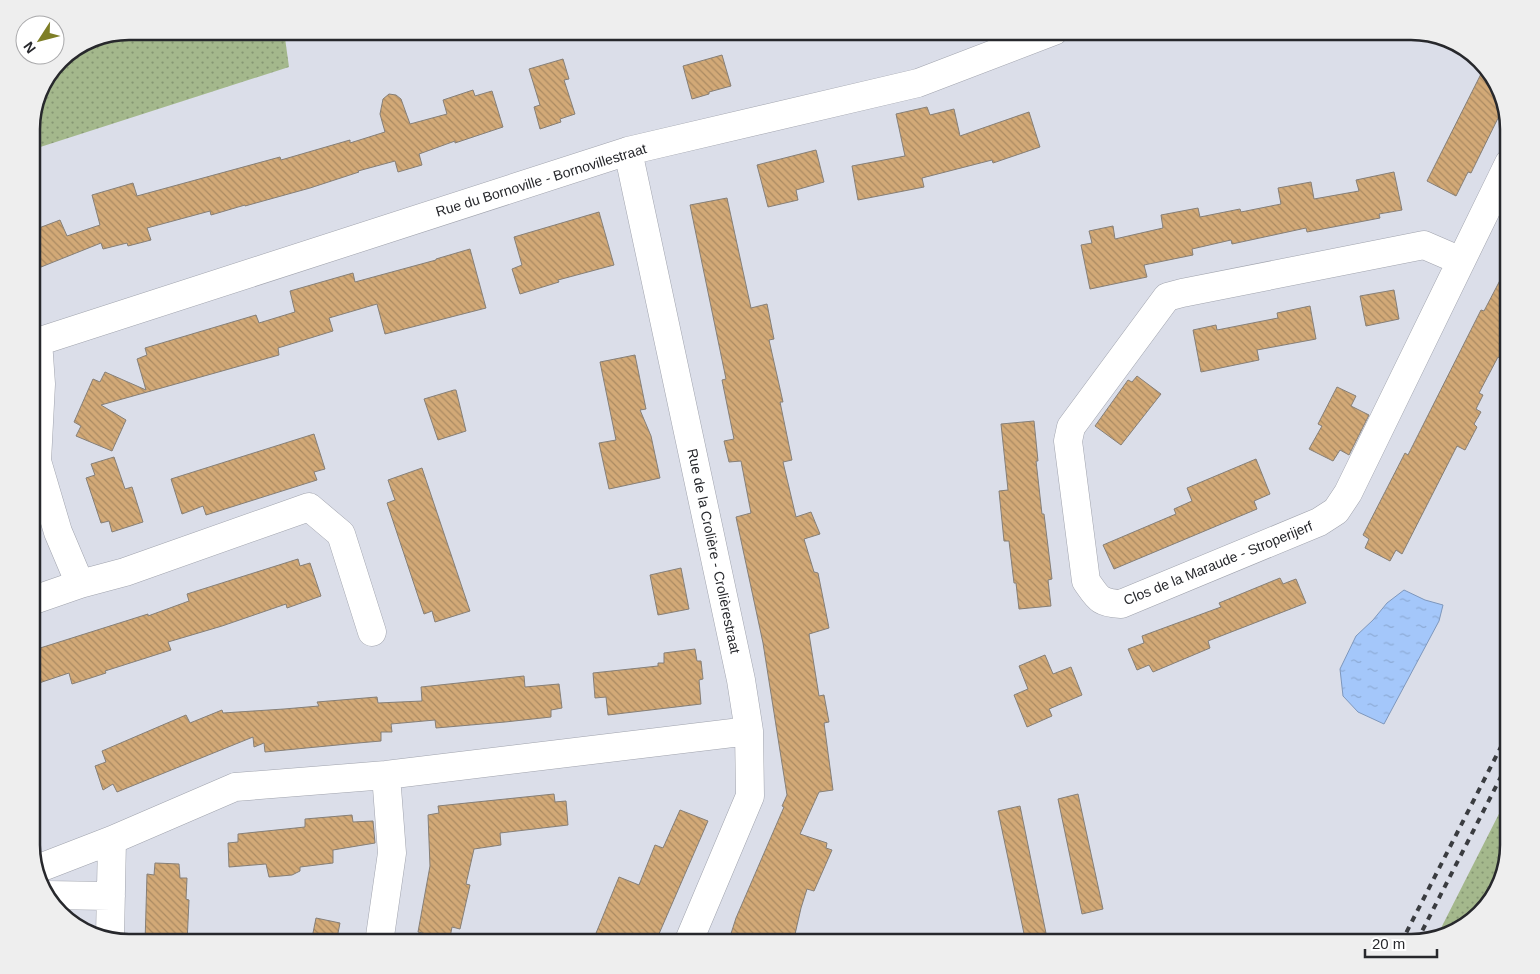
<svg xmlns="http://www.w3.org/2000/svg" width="1540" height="974" font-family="Helvetica,sans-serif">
	<defs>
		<pattern id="grass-dots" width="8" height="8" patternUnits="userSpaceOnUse" patternTransform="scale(1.25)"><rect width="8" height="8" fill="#a4b88c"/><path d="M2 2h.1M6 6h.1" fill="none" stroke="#869673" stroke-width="1.8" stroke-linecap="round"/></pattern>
		<pattern id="water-ripples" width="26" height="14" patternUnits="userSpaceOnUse" patternTransform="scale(1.25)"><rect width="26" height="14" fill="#a4c7fa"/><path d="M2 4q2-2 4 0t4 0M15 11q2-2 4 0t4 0" fill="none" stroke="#8dabd6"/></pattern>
		<pattern id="building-back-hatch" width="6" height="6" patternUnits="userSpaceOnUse" patternTransform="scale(1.25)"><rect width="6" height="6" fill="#d2a977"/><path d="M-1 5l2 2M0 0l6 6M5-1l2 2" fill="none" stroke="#aa8a62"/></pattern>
	</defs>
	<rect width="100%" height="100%" fill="#dbdee9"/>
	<path fill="url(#grass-dots)" d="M129 31H284L289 67 31 150V123L39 92 60 60 92 39Z
		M1509 794V845L1492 899 1459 930 1437 936Z"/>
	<path fill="url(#water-ripples)" stroke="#7e97bc" d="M1404 590 1425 600 1443 605 1439 621 1384 724 1358 712 1343 696 1340 669 1356 636 1373 620 1387 603Z"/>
	<path fill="url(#building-back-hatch)" stroke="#867f77" d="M722 55 731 86 709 92V94L692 99 683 66Z
		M563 59 569 79 564 80 575 114 560 119 561 122 540 129 534 107 540 105 529 69Z
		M1484 68 1496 81 1503 108 1471 173 1468 172 1456 196 1427 181Z
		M473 90 475 96 492 91 503 127 455 143V141L419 154 422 165 398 172 395 161 358 171 359 172 310 188 245 206V205L211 215 210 211 147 228 151 240 128 246 127 243 103 249 101 243 31 271V231L60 220 67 236 100 225 92 195 133 183 137 196 280 157 281 160 350 140V143L385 132 380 114 383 99 389 94 396 95 401 99 410 124 447 114 443 100Z
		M927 107 930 115 954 109 960 136 1029 112 1040 147 993 163 992 160 922 178 924 187 858 200 852 166 905 156 896 114Z
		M816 150 824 182 796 190 798 200 768 207 757 165Z
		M1394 172 1402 210 1379 214 1380 218 1307 232 1306 228 1232 244 1231 240 1192 249 1193 255 1144 265 1147 277 1090 289 1081 245 1092 243 1089 231 1113 226 1115 239 1163 228 1161 215 1198 208 1200 217 1240 209 1241 212 1281 204 1278 188 1311 182 1314 199 1359 191 1356 180Z
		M727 198 751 308 767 304 774 339 769 340 783 402H780L792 460 783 462 796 517 811 512 820 534 804 539 814 572 818 573 829 628 809 634 819 696 824 695 829 722 824 723 833 790 819 792 800 834 827 843 826 848 832 850 814 891 807 889 801 908 793 943H728L736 918 784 807 782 806 787 795 763 643 736 517 751 513 741 461 729 462 724 441 734 439 722 380 726 379 690 205Z
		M599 212 614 265 558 280 559 282 520 294 512 269 522 265 514 237Z
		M470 249 486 308 385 334 377 304 329 318 333 331 278 348 279 355 101 405 126 420 112 451 76 436 81 426 74 422 93 379 100 382 105 372 146 390 137 359 147 355 145 348 256 315 259 323 295 312 290 291 353 273 355 282 436 260V259Z
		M1509 263V344L1501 359 1498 357 1479 393 1483 395 1476 409 1481 412 1474 424 1477 427 1465 450 1457 446 1402 554 1396 550 1390 561 1365 548 1369 539 1363 535 1405 453 1408 455 1481 310 1484 311Z
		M1394 290 1399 319 1366 326 1360 296Z
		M1310 306 1316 339 1257 350 1259 360 1201 372 1193 330 1216 325 1217 330 1278 318 1277 313Z
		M635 355 646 409 640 410 651 436 660 478 609 489 599 443 616 440 600 362Z
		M1137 376 1161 394 1121 445 1095 426 1128 380 1132 382Z
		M1337 387 1356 396 1351 406 1369 415 1349 455 1340 450 1333 461 1309 449 1322 426 1318 424Z
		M454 390H456L466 431 438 440 424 399Z
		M1034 421 1038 461H1036L1042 514H1044L1052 579 1048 580 1051 606 1019 609 1016 583H1014L1009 541H1004L999 491 1008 490 1001 424Z
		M314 434 325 469 314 472 317 480 206 515 203 506 182 514 171 479Z
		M114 457 125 489 132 487 143 522 112 532 109 521 101 523 86 478 95 475 91 464Z
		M1256 459 1270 494 1254 501 1257 509 1114 569 1103 545 1176 514 1174 509 1192 501 1187 488Z
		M422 468 470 611 435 622 432 611 424 614 387 503 395 500 388 480Z
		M298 559 300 566 310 563 321 596 287 608 286 604 222 626 168 642 171 650 105 671 106 673 72 684 69 673 36 684 31 669V659L39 657 37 649 148 614V616L189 601 187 594Z
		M681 568 689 609 658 615 650 575Z
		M1280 578 1283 584 1296 579 1306 603 1208 641 1210 648 1153 672 1149 665 1137 670 1128 649 1144 643 1142 636 1221 607 1219 603Z
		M695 649 697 661H701L703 679 699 680 701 704 608 715 606 697 595 698 593 673 658 666V663H664V653Z
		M1045 655 1053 674 1071 667 1082 695 1049 709 1052 716 1027 727 1014 695 1028 689 1019 666Z
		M524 676 525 687 559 684 562 708 551 710V717L505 722 436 728 435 720 391 724 392 732H381V741L358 743 265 752 264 743 254 747 253 737 117 792 113 784 103 790 95 766 106 762 102 751 186 715 190 723 222 710 223 713 284 709 319 706 317 702 377 697 378 703 422 701 421 687Z
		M554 794 555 802 566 801 568 825 500 833 501 845 474 849 466 884 470 885 460 929 452 927 449 943H424L426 934 418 932 430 866 428 815 439 813 438 806Z
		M1078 794 1103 909 1082 914 1058 799Z
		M1020 806 1048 943H1026L998 811Z
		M680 810 708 821 655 943H592L619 877 639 885 655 845 663 848Z
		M352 815 353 822 373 821 375 843 333 850V863L300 867V871L292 875 269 877 266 864 229 867 228 843 238 842V834L305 827V819Z
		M155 863 179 864 180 878H187L186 899 189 900 187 943H145L147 874 154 875Z
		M316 918 340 923 336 943H311Z"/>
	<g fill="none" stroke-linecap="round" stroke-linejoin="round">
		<defs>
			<path id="minor" d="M628 151 741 680 749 731 750 796 688 943
				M1461 261 1424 245 1182 293 1167 297 1071 427 1068 441 1086 581C1098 598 1099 603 1121 604L1319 522 1336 511 1348 493 1509 163
				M31 344 628 151 918 83 1054 31
				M31 452 37 461 41 384 38 341
				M80 584 125 572 309 507 341 534 372 632
				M31 601 80 584 58 532 37 461
				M37 869 112 840 235 787 386 775 749 731
				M46 895 111 896
				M110 937 112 840
				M379 943 392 853 386 775"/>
		</defs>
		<use href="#minor" stroke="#a0a3ad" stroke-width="29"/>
		<use href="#minor" stroke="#fff" stroke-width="28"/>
		<path stroke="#3a3c40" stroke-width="4" stroke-dasharray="6 6" stroke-linecap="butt" d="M1417 941 1509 761
			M1401 943 1509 731"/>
	</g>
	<g text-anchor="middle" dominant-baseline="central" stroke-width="4.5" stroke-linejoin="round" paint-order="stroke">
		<g font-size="14" fill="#27282c" stroke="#fff">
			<text transform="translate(541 180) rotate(-17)">Rue du Bornoville - Bornovillestraat</text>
			<text transform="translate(714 551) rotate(78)">Rue de la Crolière - Crolièrestraat</text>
			<text transform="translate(1218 563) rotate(-22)">Clos de la Maraude - Stroperijerf</text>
		</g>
	</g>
	<path d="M0 0H1540V974H0ZM129 40H1411A89 89 0 0 1 1500 129V845A89 89 0 0 1 1411 934H129A89 89 0 0 1 40 845V129A89 89 0 0 1 129 40Z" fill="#eee" fill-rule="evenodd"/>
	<path fill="none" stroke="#27282c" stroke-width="2.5" d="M129 40H1411A89 89 0 0 1 1500 129V845A89 89 0 0 1 1411 934H129A89 89 0 0 1 40 845V129A89 89 0 0 1 129 40Z"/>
	<g transform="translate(40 40) rotate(234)"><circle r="24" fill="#ffffff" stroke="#a9a9ab"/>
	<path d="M0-4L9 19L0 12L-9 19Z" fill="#7e7e26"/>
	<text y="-8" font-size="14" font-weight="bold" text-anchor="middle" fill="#27282c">N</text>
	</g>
	<path d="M1365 949v8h72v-8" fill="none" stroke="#27282c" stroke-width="2.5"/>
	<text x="1372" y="949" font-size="15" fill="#27282c" stroke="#ffffff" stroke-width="4" paint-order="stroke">20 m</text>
</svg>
